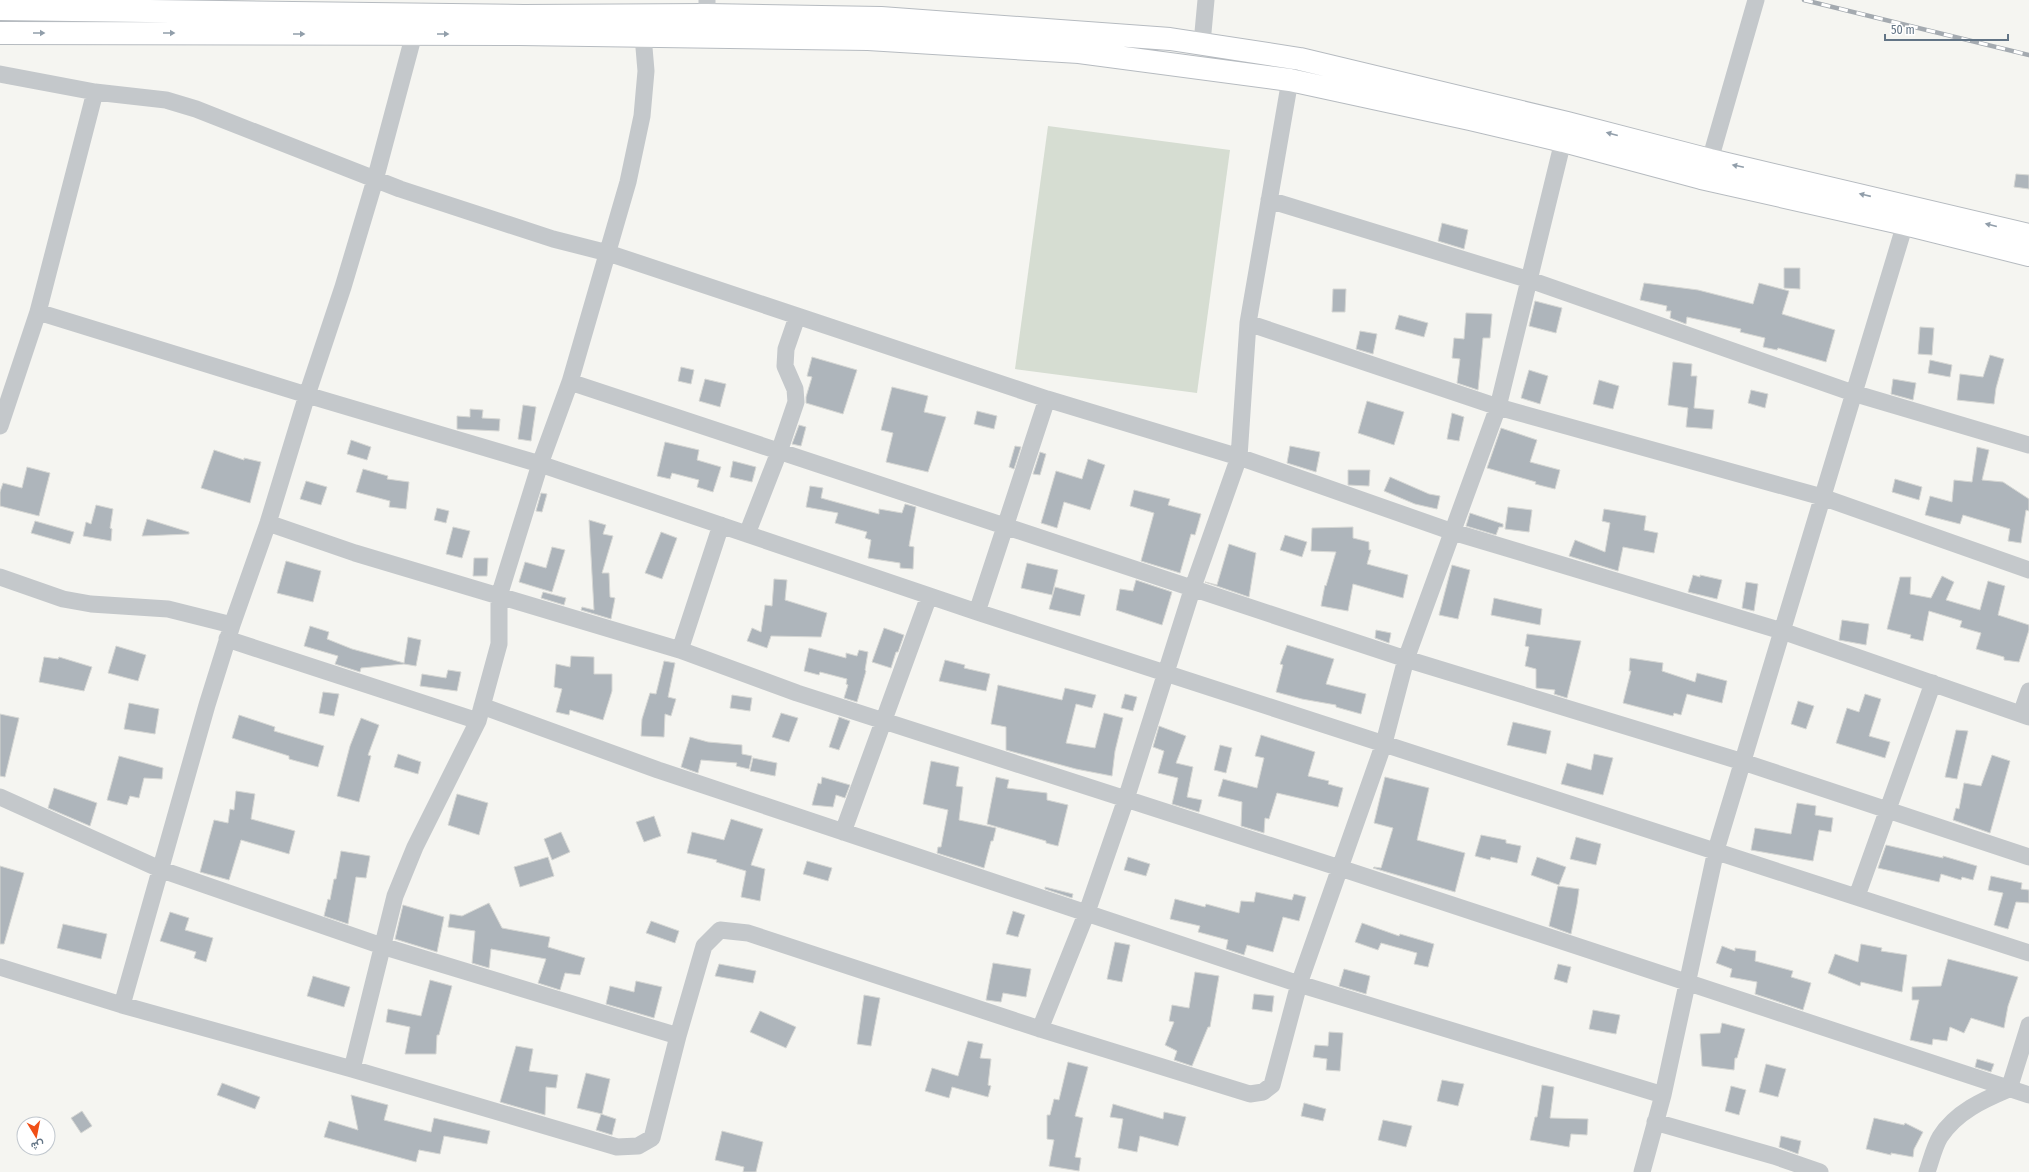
<svg xmlns="http://www.w3.org/2000/svg" width="2029" height="1172" font-family="'Fira Sans Condensed',Vazirmatn,sans-serif">
	<rect width="100%" height="100%" fill="#f5f5f1"/>
	<path fill="#d6ddd2" d="M1048 126 1230 150 1197 393 1015 369Z"/>
	<path fill="#aeb5bb" stroke="#d6d7d4" d="M2016 174 2029 175V189L2014 187Z
		M1442 223 1468 230 1464 249 1438 241Z
		M1784 268H1800V289L1784 288Z
		M1644 283 1698 290 1753 304 1759 283 1789 291 1782 314 1835 330 1826 362 1778 348 1777 350 1763 347 1765 338 1740 332 1741 329 1687 317 1686 324 1670 318 1671 311H1666L1667 306 1640 300Z
		M1333 289H1346L1345 312H1332Z
		M1535 301 1562 308 1556 333 1529 326Z
		M1466 313 1492 314 1490 338H1483L1478 390 1457 383 1460 359 1452 358 1454 338 1464 339Z
		M1399 315 1428 323 1424 337 1395 329Z
		M1920 327 1934 328 1932 355 1918 354Z
		M1360 331 1377 334 1373 354 1356 349Z
		M1990 355 2004 359 1996 388 1994 404 1957 400 1960 374 1983 377Z
		M812 357 857 370 843 414 806 403V397L812 377 807 376Z
		M1930 360 1952 365 1950 377 1928 373Z
		M1673 362 1692 364 1691 376H1697L1694 408 1714 410 1712 429 1686 427 1688 408 1668 405Z
		M681 367 694 370 691 384 678 381Z
		M1529 370 1548 376 1540 404 1521 398Z
		M705 379 726 384 720 407 699 401Z
		M1893 379 1916 383 1913 400 1891 394Z
		M1599 380 1619 386 1613 409 1593 404Z
		M892 387 928 396 924 412 946 417 928 472 886 462 893 433 881 430Z
		M1751 390 1768 394 1765 408 1748 403Z
		M1367 401 1404 412 1394 445 1358 433Z
		M523 405 536 407 531 441 518 439Z
		M470 409 483 410 482 418 500 419 499 431 457 429V416L470 417Z
		M977 411 997 416 994 429 974 424Z
		M1452 413 1464 417 1459 441 1447 439Z
		M799 425 806 427 801 446 792 444Z
		M1501 428 1537 440 1530 462 1560 470 1555 489 1535 484 1536 482 1487 468Z
		M351 440 371 447 367 460 347 454Z
		M665 442 699 450 697 460 721 467 713 492 697 487 699 480 672 473 670 479 657 476Z
		M1015 446 1021 447 1014 469 1009 467Z
		M1290 446 1320 452 1316 472 1287 463Z
		M1977 447 1989 450 1982 480 2003 482 2029 499V511L2026 510 2021 543 2008 541 2010 529 1963 515 1960 524 1925 515 1930 496 1952 502 1954 480 1972 482Z
		M214 450 244 460V458L261 462 250 503 201 488Z
		M1040 452 1046 454 1040 475 1033 474Z
		M1088 459 1105 465 1090 510 1064 502 1057 528 1041 523 1056 471 1082 479Z
		M733 461 756 467 752 482 730 477Z
		M27 467 50 473 39 516 0 506V492L3 483 22 488Z
		M363 469 388 476 387 479 409 482 406 509 389 507 390 501 356 492Z
		M1348 470H1370L1369 486 1348 485Z
		M1390 477 1429 494 1440 496 1437 509 1415 504 1384 491Z
		M1895 479 1922 487 1919 500 1892 492Z
		M306 481 327 487 321 505 300 499Z
		M810 486 823 488 821 498 879 514V509L902 513 905 504 916 507 909 546 914 547 913 569 900 568V563L868 558 871 540 865 538 867 532 835 523 838 513 806 507Z
		M1134 490 1170 499 1168 505 1201 514 1195 535 1191 534 1180 573 1141 561 1154 513 1130 506Z
		M541 493 547 494 542 512 536 511Z
		M96 505 113 509 110 528 112 529 111 541 83 536 86 522 91 524Z
		M1508 507 1532 510 1529 532 1505 529Z
		M437 508 449 511 446 523 434 520Z
		M1604 509 1646 516 1644 530 1658 533 1654 553 1623 547 1618 571 1569 556 1575 540 1605 552 1610 523 1602 521Z
		M1470 513 1503 524V527H1499L1496 535 1466 526Z
		M147 519 189 532V534L142 536Z
		M589 520 606 525 603 534 613 536 602 573H609L610 597 615 598 611 619 581 610 582 607 594 610Z
		M35 521 74 532 70 544 31 533Z
		M453 527 470 531 462 558 446 554Z
		M1353 527V538L1369 542V550H1371L1367 564 1408 575 1403 598 1353 584 1348 611 1321 606 1325 585 1326 586 1336 552 1311 551 1312 528Z
		M661 532 677 538 662 579 645 573Z
		M1285 535 1307 542 1302 557 1280 550Z
		M1229 544 1256 553 1249 597 1205 582 1217 585Z
		M552 547 565 550 552 592 519 582 525 562 546 568Z
		M474 558H488L487 576H473Z
		M286 561 321 571 313 602 277 593Z
		M1027 563 1058 570 1052 595 1021 588Z
		M1452 565 1470 570 1458 619 1439 615Z
		M1693 575 1700 577V575L1722 580 1717 599 1688 592Z
		M1942 576 1954 582 1946 600 1980 610 1988 581 2005 586 1998 615 2029 625V630L2019 662 2004 660V657L1976 649 1981 633 1960 627 1962 621 1929 611 1923 641 1910 638 1911 635 1887 629 1900 577H1911L1910 594 1931 598Z
		M774 579 787 580 785 600 827 613 821 637 771 636 767 648 747 641 752 628 761 632 765 605 772 606Z
		M1136 580 1172 592 1162 625 1116 610 1120 589 1133 591Z
		M1746 582 1758 584 1754 611 1742 608Z
		M1055 587 1085 595 1080 616 1049 609Z
		M543 592 566 598 564 605 541 598Z
		M1494 598 1542 609 1540 625 1491 615Z
		M1842 620 1869 624 1866 645 1839 640Z
		M310 626 329 632 327 639 352 649 404 663 408 637 421 640 416 666 404 664 361 668 360 672 335 664 338 656 304 646Z
		M884 628 904 635 898 652H896L891 668 872 662Z
		M1376 630 1391 633 1389 643 1375 638Z
		M1527 634 1581 641 1567 698 1554 694 1555 690 1536 688V669L1525 666 1529 647 1525 646Z
		M1287 645 1334 659 1326 684 1366 694 1361 714 1336 707V705L1302 699 1276 692 1283 665 1280 664Z
		M116 646 146 655 138 681 108 673Z
		M809 648 846 658V653L857 656 859 650 868 652 865 670 866 671 857 702 844 698 848 685 846 684 847 679 820 672 819 675 804 671Z
		M571 656 594 657V674H612V691L603 720 570 710 569 715 556 712 562 689 554 687 556 664 570 667Z
		M44 657 58 659 59 657 92 667 84 691 39 682Z
		M1630 658 1663 663 1662 671 1695 682 1697 673 1727 681 1722 703 1687 694 1681 715 1674 713 1673 716 1623 703 1631 671H1629Z
		M945 660 965 665 964 668 990 674 986 691 939 681Z
		M664 661 675 663 668 697 676 699 671 716 665 714 664 737 641 736 642 719 650 693 656 694Z
		M448 670 461 672 457 691 420 686 422 674 446 678Z
		M998 685 1062 700 1065 688 1096 695 1092 708 1076 704 1066 743 1095 748 1104 713 1123 718 1115 751 1112 776 1076 769 1006 750V727L991 724Z
		M323 692 339 694 334 716 319 713Z
		M1125 694 1137 697 1133 711 1121 708Z
		M1865 694 1881 699 1869 736 1890 742 1885 758 1836 743 1847 708 1859 712Z
		M732 695 752 698 750 711 730 708Z
		M1798 701 1814 706 1806 729 1791 724Z
		M129 703 159 709 155 734 124 729Z
		M781 713 798 718 789 742 772 737Z
		M0 714 19 718 5 777 0 776Z
		M239 715 275 727 274 731 324 746 318 767 289 759V756L232 738Z
		M839 717 850 721 839 750 829 747Z
		M361 718 379 725 368 755 371 756 359 802 337 796 350 746Z
		M1513 722 1551 731 1546 754 1507 745Z
		M1159 726 1186 736 1176 763 1193 767 1187 797 1202 800 1199 812 1172 804 1178 778 1158 773 1164 751 1153 747Z
		M1956 730 1968 731 1957 779 1945 777Z
		M1261 735 1315 752 1308 776 1329 781 1328 784 1343 788 1338 807 1277 793 1269 819 1265 818 1264 833 1241 826 1242 802 1218 796 1223 779 1257 788 1264 758 1255 756Z
		M690 737 708 742 742 745V754L752 756 749 769 736 766 737 763 701 760 698 773 681 767Z
		M1220 745 1232 748 1226 773 1214 770Z
		M398 754 421 762 418 774 394 767Z
		M1594 754 1613 758 1603 795 1561 784 1567 763 1591 770Z
		M1992 755 2010 761 1990 833 1953 820 1956 808 1959 809 1964 783 1981 786Z
		M119 756 163 768 162 779 144 778 139 798 130 796 127 805 107 800Z
		M753 758 777 763 775 776 750 771Z
		M931 761 959 767 956 786 963 787 959 820 996 828 993 841H991L984 868 937 853 938 847H941L948 810 923 804Z
		M822 777 850 785 845 798 836 795 833 807 812 805 818 783 821 784Z
		M996 777 1009 780 1007 788 1047 793V800L1068 805 1058 846 1046 843V841L987 824Z
		M1385 777 1429 788 1417 840 1465 853 1455 892 1373 868 1374 867 1381 868 1393 828 1374 823Z
		M54 788 97 803 90 826 48 808Z
		M236 791 255 794 251 819 295 831 289 854 241 840 229 880 200 872 214 820 228 823 230 809 234 810Z
		M457 794 488 803 479 835 448 825Z
		M1797 803 1816 806 1815 815 1833 818 1831 832 1819 830 1813 861 1751 850 1755 828 1791 834Z
		M654 816 661 836 644 842 636 822Z
		M731 819 763 829 751 865 765 869 760 901 741 897 746 871 716 862 717 860 687 853 692 832 724 840Z
		M561 832 570 852 552 860 544 839Z
		M1481 835 1506 840V843L1521 846 1517 863 1491 857 1490 860 1475 856Z
		M1576 837 1601 844 1596 865 1570 859Z
		M1886 845 1943 858V856L1977 866 1973 880 1962 877 1961 880 1941 874 1939 882 1878 868Z
		M341 851 370 856 366 878 356 877 348 924 324 916 328 899 330 900 334 879H336Z
		M548 857 554 876 520 887 514 867Z
		M1128 857 1150 864 1146 876 1124 870Z
		M1537 857 1566 867 1559 885 1531 875Z
		M807 861 832 868 828 881 803 874Z
		M0 866 24 873 4 944H0Z
		M1991 876 2022 883 2021 889 2029 890V903L2016 902 2008 929 1994 925 2003 893 1988 890Z
		M1558 886 1579 889 1577 904 1571 934 1549 926Z
		M1045 887 1073 894 1072 898 1045 889Z
		M1256 892 1292 900 1294 894 1306 897 1299 921 1283 917 1273 952 1247 945 1244 955 1226 949 1228 940 1198 932 1200 926 1170 919 1175 899 1205 907 1206 904 1239 913 1241 901 1254 902Z
		M489 903 502 928 550 937 548 947 585 958 580 975 565 973 560 990 538 983 546 959 491 949 489 968 472 963 475 931 448 927 450 914 462 916Z
		M403 905 444 917 437 952 395 939Z
		M1013 911 1025 915 1018 937 1006 934Z
		M170 912 189 918 185 930 213 938 206 962 194 958 196 952 160 941Z
		M651 921 679 931 675 943 646 933Z
		M1362 923 1399 936 1400 934 1434 944 1428 967 1414 964 1417 953 1381 943 1378 950 1355 942Z
		M63 924 107 934 101 959 57 948Z
		M1115 942 1130 945 1122 982 1107 979Z
		M1861 944 1882 948 1881 951 1907 955 1902 992 1861 982 1860 986 1828 973 1835 954 1858 962Z
		M1722 946 1735 951V948L1756 951 1755 961 1793 971 1791 977 1811 983 1803 1010 1755 994 1757 982 1730 977 1732 969 1716 963Z
		M1948 959 2018 977 2008 1006 2004 1028 1971 1018 1964 1033 1950 1027 1947 1041 1933 1039 1932 1045 1910 1040 1919 1000H1912V987L1941 986Z
		M993 963 1031 969 1026 997 1003 993 1001 1002 986 1000Z
		M719 964 756 971 753 983 715 976Z
		M1558 964 1571 967 1567 983 1554 979Z
		M1344 969 1370 976 1366 994 1339 986Z
		M1195 972 1219 976 1210 1027H1208L1192 1066 1174 1060 1177 1051 1165 1045 1174 1022 1169 1021 1172 1005 1189 1008Z
		M313 976 350 987 344 1007 307 996Z
		M430 980 452 986 439 1035H437L436 1054H405L410 1027 386 1022 388 1009 421 1016Z
		M636 981 662 987 654 1018 606 1004 610 986 634 992Z
		M1254 994 1274 996 1272 1012 1252 1009Z
		M864 995 880 998 871 1046 857 1044Z
		M1593 1010 1620 1015 1616 1034 1589 1029Z
		M760 1011 796 1027 786 1048 750 1032Z
		M1722 1023 1745 1029 1737 1058H1735L1734 1070 1702 1066 1700 1034 1720 1033Z
		M1329 1032 1343 1033 1340 1071 1326 1070 1327 1059 1313 1057 1315 1045 1328 1046Z
		M968 1041 983 1044 980 1058 991 1059 988 1085 991 1086 988 1097 952 1087 949 1098 925 1091 932 1068 958 1076Z
		M516 1046 533 1049 529 1071 558 1075 556 1088 546 1087 545 1115 500 1102Z
		M1977 1059 1994 1064 1991 1072 1975 1067Z
		M1068 1062 1088 1067 1075 1116 1083 1118 1075 1157 1081 1158 1079 1171 1049 1166 1054 1140 1047 1139V1115H1050L1054 1099 1059 1100Z
		M1766 1064 1786 1069 1778 1097 1759 1092Z
		M586 1073 610 1079 602 1114 577 1108Z
		M1442 1080 1464 1084 1458 1106 1437 1101Z
		M222 1083 260 1097 255 1109 217 1095Z
		M1542 1085 1554 1087 1550 1118 1588 1119 1587 1135 1571 1134 1569 1147 1530 1140 1535 1117H1537Z
		M1731 1086 1746 1090 1739 1115 1725 1111Z
		M351 1095 388 1105 384 1120 431 1132 434 1118 490 1131 487 1144 444 1136 440 1154 419 1150 416 1162 324 1137 329 1121 358 1130Z
		M1304 1103 1326 1109 1323 1121 1301 1116Z
		M1113 1104 1163 1119 1164 1112 1186 1117 1178 1146 1140 1136 1137 1152 1118 1148 1123 1119 1110 1117Z
		M82 1111 92 1126 81 1133 71 1118Z
		M601 1114 616 1119 612 1135 596 1130Z
		M1874 1118 1904 1125 1905 1123 1923 1132 1914 1149 1913 1157 1891 1153V1155L1866 1149Z
		M1383 1120 1412 1126 1406 1147 1378 1140Z
		M722 1131 763 1142 756 1172H743L744 1167 715 1160Z
		M1781 1136 1801 1141 1798 1154 1779 1147Z"/>
	<g fill="none" stroke-linecap="round" stroke-linejoin="round">
		<defs>
			<path id="secondary" d="M0 9 524 16 707 15 881 18 1170 39 1300 59 1567 123 1710 160 2029 235
				M0 33 519 34 868 39 1079 52 1290 80 1470 119 1563 141 1701 178 1905 224 2029 255"/>
		</defs>
		<use href="#secondary" stroke="#b6bbc0" stroke-width="24"/>
		<path stroke="#c4c8cb" stroke-width="17" d="M707 0V15
			M1202 43 1206 0
			M0 74 95 92 166 100 196 109 400 189 553 239 608 253 1047 399 1239 457 1453 532 1782 631 2029 717
			M1710 160 1756 0
			M1269 200 1530 280 1853 393 2029 445
			M38 312 307 395 540 464 977 612 2029 953
			M1248 323 1498 407 1822 497 2029 570
			M570 382 1406 659 1743 762 2029 857
			M0 426 38 312 95 92
			M268 523 355 553 680 650 797 693 1340 868 2029 1095
			M747 534 779 452 796 402 795 389 785 366 786 349 797 317
			M0 577 63 599 91 604 168 609 232 625
			M977 612 1047 399
			M227 639 478 721
			M680 650 721 525
			M482 706 658 770 1299 984 1663 1095
			M2021 714 2029 691
			M0 797 162 870 382 946 678 1036
			M843 832 929 596
			M1857 896 1933 683
			M0 967 122 1005 352 1069 617 1147 638 1146 652 1138 678 1036 704 946 720 930 748 933 1040 1029 1250 1094 1263 1092 1272 1085 1299 984 1384 743 1406 659 1498 407 1563 141
			M122 1005 207 705 232 625 268 523 307 395 343 287 375 180 414 34
			M1040 1029 1087 912 1126 799 1193 587 1239 457 1248 323 1290 80
			M352 1069 395 896 415 847 478 721 499 644V596L540 464 570 382 628 182 642 116 646 71 643 36
			M1655 1122 1774 1156 1820 1172
			M1642 1172 1663 1095 1716 850 1905 224
			M1927 1172C1931 1161 1934 1147 1940 1137 1956 1112 1983 1100 2009 1089L2029 1025"/>
		<use href="#secondary" stroke="#fff" stroke-width="22"/>
		<defs>
			<path id="rail" d="M1804 0 2029 55"/>
		</defs>
		<use href="#rail" stroke="#a4aab0" stroke-width="4.5"/>
		<use href="#rail" stroke="#fff" stroke-width="3" stroke-dasharray="9" stroke-linecap="butt"/>
	</g>
	<defs><path id="oneway-solid" d="M-6-.8H1V-3.2L6.5 0L1 3.2V.8H-6Z"/></defs>
	<g fill="#919eaa">
		<use href="#oneway-solid" transform="translate(39 33)"/>
		<use href="#oneway-solid" transform="translate(169 33)"/>
		<use href="#oneway-solid" transform="translate(299 34)"/>
		<use href="#oneway-solid" transform="translate(443 34)"/>
		<use href="#oneway-solid" transform="translate(1612 134) rotate(-165)"/>
		<use href="#oneway-solid" transform="translate(1738 166) rotate(-168)"/>
		<use href="#oneway-solid" transform="translate(1865 195) rotate(-167)"/>
		<use href="#oneway-solid" transform="translate(1991 225) rotate(-166)"/>
	</g>
	<g transform="translate(36 1136) rotate(170)"><circle r="19" fill="#ffffff" stroke="#c0c7ce"/>
	<path d="M0-3L7 15L0 10L-7 15Z" fill="#f04f17"/>
	<text y="-6" font-size="11" font-weight="bold" text-anchor="middle" fill="#627485">ش</text>
	</g>
	<path d="M1885 34v6h123v-6" fill="none" stroke="#627485" stroke-width="2"/>
	<text x="1891" y="34" font-size="12" fill="#627485" stroke="#ffffff" stroke-width="3" paint-order="stroke">50 m</text>
</svg>
